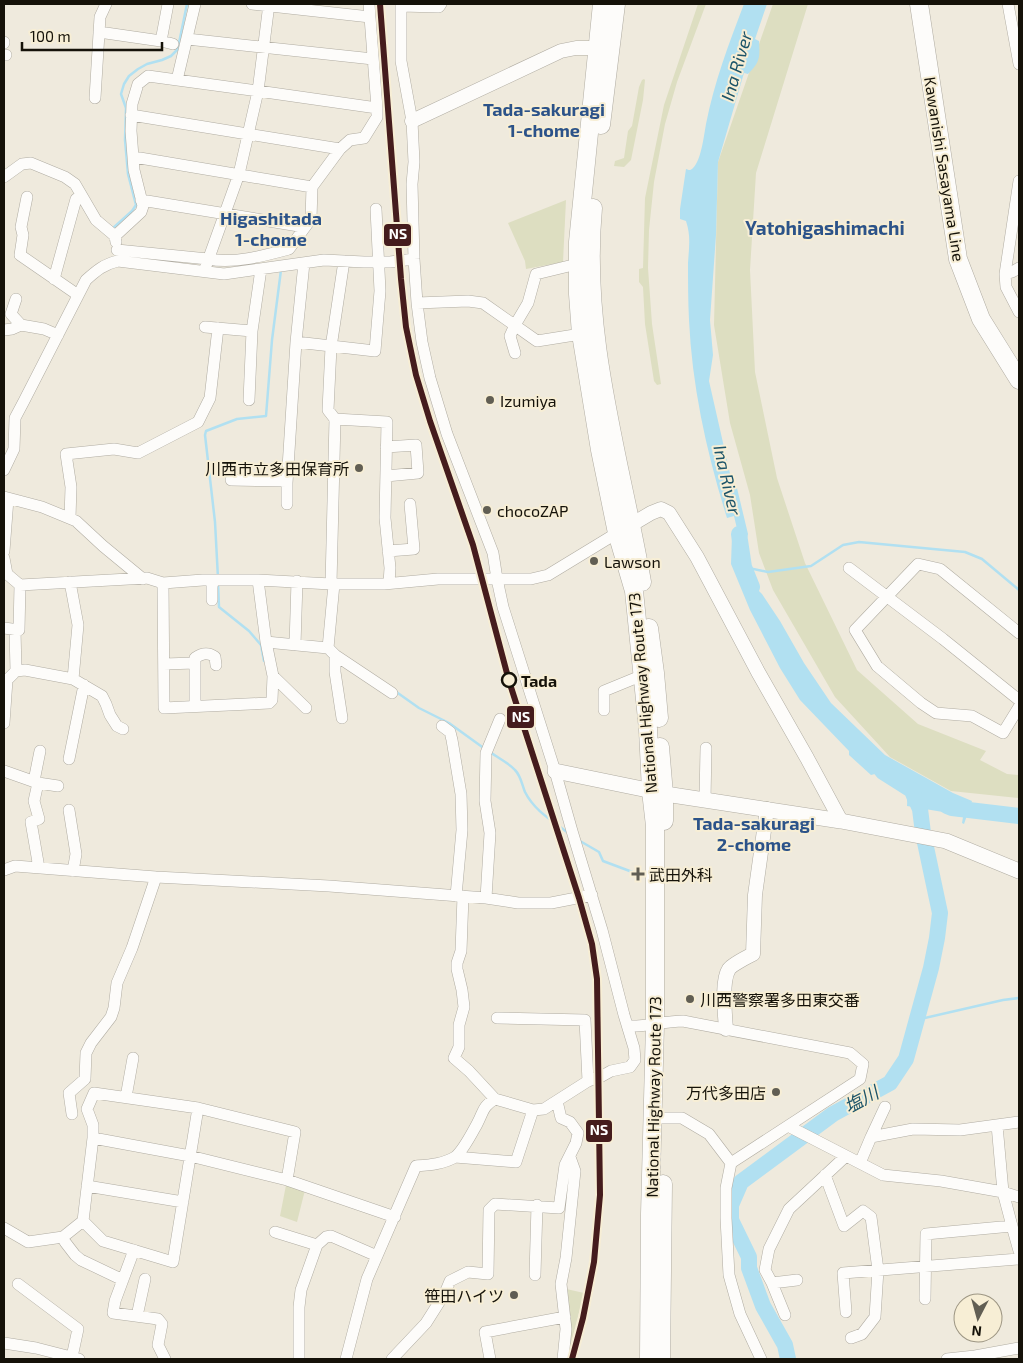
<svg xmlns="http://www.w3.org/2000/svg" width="1023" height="1363" font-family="'Exo 2','Noto Sans JP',sans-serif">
	<rect width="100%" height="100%" fill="#efeadd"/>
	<path fill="#dddec1" d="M698 4H706L677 82 665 124 654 182 649 230 648 268 652 324 661 384 657 385 654 381 645 324 643 287 639 282V269L643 268 645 198 664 105Z
		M773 4H808L756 173 750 270 755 372 777 478 805 563 857 670 918 724 986 751 980 760 1007 774 1019 775V798L951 791 890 757 835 697 773 590 759 553 750 495 730 423 714 325 718 162Z
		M644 79 645 80 643 100 631 160 624 167 614 166 615 161 624 158 628 131 632 126 639 87 642 80Z
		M566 200 563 262 526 269 525 261 508 223Z
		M287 1180 306 1186 297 1222 280 1216Z
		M562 1288 584 1293 567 1359Z"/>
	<path fill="#b1e0f1" d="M744 4H767L755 39 759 41C760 58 760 62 748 74L744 73 718 162 716 235 710 320 713 355 709 381 731 478 734 488H737L748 534 745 547 740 560 756 588 762 594 780 621 804 663 831 703 885 755 953 793 972 801 964 824 962 823 963 817 949 815V813L907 806C908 793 904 789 895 781L896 777 891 774 887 776 881 773 877 776 875 774 871 775 849 755V751L800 700 780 668 750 610 731 564 732 535 738 533 734 516 727 518C707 454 692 387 689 320 688 301 688 281 688 263 689 247 691 236 686 221L680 219V209L686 169C689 170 690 171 693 168 701 161 704 135 706 124 714 83 729 43 744 4Z"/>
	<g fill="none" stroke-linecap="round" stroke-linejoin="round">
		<path stroke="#b1e0f1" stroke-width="2.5" d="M112 229 132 211 136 205 128 174 125 140 126 108 121 94 124 84 129 76 138 69 147 64 162 60 171 56 177 50 179 43 187 4
			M744 567 768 572 811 566 843 545 859 542 965 552 982 559 1019 590
			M218 578 215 522 205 435 206 431 237 419 266 416 272 340 281 270
			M218 583 219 607 249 631 261 645 264 661
			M395 691 419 708 449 723 485 749
			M490 752C498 758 509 763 515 770 521 776 522 785 525 792 534 810 551 820 567 832
			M580 841 599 852 603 861 635 873
			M916 1020 1003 1000 1019 998"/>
		<path stroke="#b1e0f1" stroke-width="16" d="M739 534 744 567 752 587
			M874 761 883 772 913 791
			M947 806 952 808 1019 816
			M788 1359 785 1345 763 1306 749 1268V1257L731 1220V1205L741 1182 833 1114 890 1083 906 1059 931 968 937 938 940 913 923 833 920 809 912 791"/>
		<defs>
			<path id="minor" d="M252 4 370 17
				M1008 4 1019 64
				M401 6 439 7 441 4
				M99 32 161 41 173 44
				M187 39 373 59
				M161 41 168 4
				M4 42V43
				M4 55H6
				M177 80 195 4
				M95 98 100 17 106 4
				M131 115 340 149
				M134 157 312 187
				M4 177 22 164 31 163 65 177 75 184 96 220 115 236 116 242
				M1019 181 1005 274 1006 287 1019 312
				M27 197 21 227 23 235 20 255 78 295
				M141 200 305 227
				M115 236 141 212 143 206 134 170 131 131 132 104 138 84 148 76 258 91 377 108 369 4
				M117 250 208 259C234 264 263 256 289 249L311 219 312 187 340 149 350 140 364 138 377 117V108
				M206 266 239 174 258 91 269 4
				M1005 274 1012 272 1019 268
				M54 279 76 199
				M16 299 11 314 21 325
				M417 303 468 301 483 303 537 341 581 334
				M205 327 252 331
				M4 330 12 329 21 325 44 329 58 335
				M296 342 375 351 380 291 376 209
				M515 353 510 336 515 325 528 303 536 274 569 266
				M249 400 252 331 261 269
				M335 419 387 422 385 518 390 568 389 583
				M4 470 14 449 15 418 24 401 86 280C96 271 104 264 118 261L224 274 324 260 364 262H390L414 259
				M386 476 418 473 416 445 386 447
				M231 480 287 481
				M4 497 42 507 76 521 103 546 143 579
				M287 504V483L296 342 304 263
				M70 518 71 487 66 454 114 449 138 453 198 422 210 398 218 328
				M4 551 8 499
				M388 551 414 549 410 504
				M4 558 7 574 20 585 19 630 4 628
				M849 568 943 639 1019 700
				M70 582 78 625 73 679
				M163 583 164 708 269 703 272 700 273 676 266 642 258 580
				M331 584 335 419 328 410 331 347 344 261
				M334 584 328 648 335 655 392 693
				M20 585 147 578 163 583 203 580H258L331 584H384L438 579H531L548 575 617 533
				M212 600V586L214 580
				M15 630 16 671 25 670 73 679 102 696 106 704 110 715 117 726 123 729
				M1019 633 940 569 918 564 855 630 877 666 921 703 936 713 972 716 1003 733 1019 707
				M266 642 328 648
				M295 645 297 581
				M335 655V672L342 718
				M164 664 195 663
				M273 676 306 708
				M195 706V658C202 653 208 652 215 657L216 665
				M604 710V691L643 675
				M4 723 7 680 16 671
				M442 726 450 732 452 740 461 794 462 830 456 896
				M69 759 84 685
				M4 771 38 783 58 786
				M34 781 40 751
				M38 783 34 801 39 819 31 822 39 868
				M705 800 706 748
				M69 810 76 854 73 871
				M4 870 15 866 156 877 329 886 486 898 518 903H551L592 895
				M463 896 461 951 457 963V969L462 990 464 1007 459 1025V1047L454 1058 469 1071 495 1099
				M486 898 490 833 485 801 486 753 500 719
				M497 1018 585 1020 588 1081
				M628 1026C647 1027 664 1021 683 1021L850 1053 863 1064 860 1079 731 1163 709 1134 682 1118H653
				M126 1097 133 1058
				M72 1114 69 1093 85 1079 86 1053 91 1043 111 1017 114 1008 117 983 132 948 156 877
				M997 1125 1003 1192 1012 1226
				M788 1126 883 1175 941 1181 1003 1192 1019 1197
				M871 1137 885 1107
				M93 1138V1125L87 1109 94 1093 198 1108 295 1132 287 1180
				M455 1157 516 1162 533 1110
				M731 1163 726 1188V1218L729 1275 740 1314 761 1359
				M860 1163 871 1137 913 1129 960 1130 1019 1122
				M825 1175 844 1226 863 1211 871 1217 878 1270 875 1317 862 1334 851 1338
				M87 1186 183 1202
				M83 1221 103 1241 173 1262 198 1108
				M4 1228 28 1242 63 1237 83 1221 93 1138 190 1156 287 1180 395 1217
				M275 1232 317 1245
				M65 1242 75 1255 81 1260 123 1280
				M134 1250 115 1301 113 1313 158 1319 162 1324 158 1345 165 1359
				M535 1275 537 1205
				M797 1280 772 1283 765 1270 769 1249 789 1209 846 1156
				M772 1283 785 1315
				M18 1284 78 1329 72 1357
				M925 1299 926 1234 1012 1226 1019 1251
				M846 1312 843 1273 1019 1259
				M137 1316 145 1279
				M4 1343 36 1348 79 1359
				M299 1359V1307L301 1290 317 1245 326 1237 331 1236 377 1256
				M346 1359 367 1279 416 1166C428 1165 444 1164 455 1157 463 1151 472 1133 477 1124 484 1111 482 1107 495 1099L533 1110 544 1109 588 1081 602 1076 611 1071 630 1067 635 1060 634 1048 624 1015 602 930 572 831 555 771 503 607 497 579 493 553 447 434 430 378 422 342 417 303 414 259 412 184 414 162 412 121 401 61V4
				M392 1359 426 1323 445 1293 450 1281 468 1272 488 1274 489 1210 495 1204 559 1208 565 1165 576 1143 578 1133 570 1122 561 1118 557 1101
				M490 1359 485 1332 565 1317
				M563 1359 566 1329 561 1284 566 1258 575 1171 570 1157
				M947 1359 975 1356
				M978 1359 975 1356 1019 1348"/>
			<path id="tertiary" d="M412 121 561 51 576 48H607
				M624 529 651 513 661 509 669 513 697 557 758 672 807 758 841 821
				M726 1029C725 1014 721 981 729 969 733 964 747 957 753 954L755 895 767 809"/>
			<path id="secondary" d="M555 771 672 795 841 821 946 841 1019 871"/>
			<path id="primary" d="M919 4 958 259 981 319 1019 380"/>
			<path id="trunk" d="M602 4 578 242V294L581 334 600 450 617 533 634 591 648 729 651 791 655 826V1024L650 1214 649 1359
				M601 125 616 4
				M593 208C581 336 620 457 642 582
				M649 628 655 673 659 718
				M660 747 664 794V821
				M661 1359 663 1184"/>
		</defs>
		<use href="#minor" stroke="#b0aca2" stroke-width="12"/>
		<use href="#tertiary" stroke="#b0aca2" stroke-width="15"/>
		<use href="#secondary" stroke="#b0aca2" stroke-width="16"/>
		<use href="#primary" stroke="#b0aca2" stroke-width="19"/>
		<use href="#trunk" stroke="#b0aca2" stroke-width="19"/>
		<use href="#minor" stroke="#fdfcfa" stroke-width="11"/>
		<use href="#tertiary" stroke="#fdfcfa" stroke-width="14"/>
		<use href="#secondary" stroke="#fdfcfa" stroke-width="15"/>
		<use href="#primary" stroke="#fdfcfa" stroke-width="18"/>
		<use href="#trunk" stroke="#fdfcfa" stroke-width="18"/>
		<defs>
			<path id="rail-1" d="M380 4 401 279 406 327 416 375 430 421 473 545 509 681 579 898 592 944 597 979 600 1195 594 1262 583 1318 572 1359"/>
		</defs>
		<use href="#rail-1" stroke="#f7eed5" stroke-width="10"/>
		<use href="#rail-1" stroke="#451c1d" stroke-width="6"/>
	</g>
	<g fill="#615e53" stroke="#f7eed5" stroke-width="2">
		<circle cx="490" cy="400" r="5"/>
		<circle cx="359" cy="468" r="5"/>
		<circle cx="487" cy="510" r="5"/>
		<circle cx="594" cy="561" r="5"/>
		<path d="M635.5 866.5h5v5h5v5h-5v5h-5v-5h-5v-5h5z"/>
		<circle cx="690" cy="999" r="5"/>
		<circle cx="776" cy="1092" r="5"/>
		<circle cx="514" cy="1295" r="5"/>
	</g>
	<circle fill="#f7eed5" stroke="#151209" stroke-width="2.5" cx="509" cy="680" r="7"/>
	<g text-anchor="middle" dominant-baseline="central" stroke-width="4" stroke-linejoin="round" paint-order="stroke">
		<g font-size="16" fill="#151209" stroke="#f7eed5">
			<text transform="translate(945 169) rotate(81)">Kawanishi Sasayama Line</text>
			<text transform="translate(642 693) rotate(-95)">National Highway Route 173</text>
			<text transform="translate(653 1097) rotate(-89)">National Highway Route 173</text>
		</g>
		<g font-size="16" fill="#151209" stroke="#f7eed5" text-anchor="start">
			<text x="500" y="400">Izumiya</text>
			<text x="349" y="468" text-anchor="end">川西市立多田保育所</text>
			<text x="497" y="510">chocoZAP</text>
			<text x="604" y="561">Lawson</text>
			<text x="649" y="874">武田外科</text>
			<text x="700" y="999">川西警察署多田東交番</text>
			<text x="766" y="1092" text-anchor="end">万代多田店</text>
			<text x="504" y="1295" text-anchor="end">笹田ハイツ</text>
		</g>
		<g font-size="16" font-weight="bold" fill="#151209" stroke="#f7eed5" text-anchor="start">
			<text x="521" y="680">Tada</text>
		</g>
		<g font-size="18" font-style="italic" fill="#1c5469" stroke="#f7eed5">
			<text transform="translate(736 66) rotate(-74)">Ina River</text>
			<text transform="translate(728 480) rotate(77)">Ina River</text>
			<text transform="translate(861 1099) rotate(-28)">塩川</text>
		</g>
		<g font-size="18" font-weight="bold" fill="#2c5389" stroke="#f7eed5">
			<text x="544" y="109">Tada-sakuragi<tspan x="544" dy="21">1-chome</tspan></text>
			<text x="271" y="218">Higashitada<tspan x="271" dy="21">1-chome</tspan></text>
			<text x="754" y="823">Tada-sakuragi<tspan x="754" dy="21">2-chome</tspan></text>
		</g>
		<g font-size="19" font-weight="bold" fill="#2c5389" stroke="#f7eed5">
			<text x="825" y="227">Yatohigashimachi</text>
		</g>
	</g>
	<g stroke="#f7eed5" stroke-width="2">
		<rect x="383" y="223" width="29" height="24" rx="5" fill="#451c1d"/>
		<rect x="506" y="705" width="29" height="24" rx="5" fill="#451c1d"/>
		<rect x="585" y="1119" width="28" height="24" rx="5" fill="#451c1d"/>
	</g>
	<g font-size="14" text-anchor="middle" font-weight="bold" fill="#fff">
		<text x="398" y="239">NS</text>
		<text x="521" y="722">NS</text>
		<text x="599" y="1135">NS</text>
	</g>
	<rect width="1023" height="1363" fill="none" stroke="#151209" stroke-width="10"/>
	<g transform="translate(978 1318) rotate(186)"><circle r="24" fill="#f7eed5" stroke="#9d9683"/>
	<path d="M0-4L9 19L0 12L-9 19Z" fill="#615e53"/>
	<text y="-8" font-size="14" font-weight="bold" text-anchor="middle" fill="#151209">N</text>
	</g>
	<path d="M22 42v8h140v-8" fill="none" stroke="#151209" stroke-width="2.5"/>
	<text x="30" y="42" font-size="15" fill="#151209" stroke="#f7eed5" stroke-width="4" paint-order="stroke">100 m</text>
</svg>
